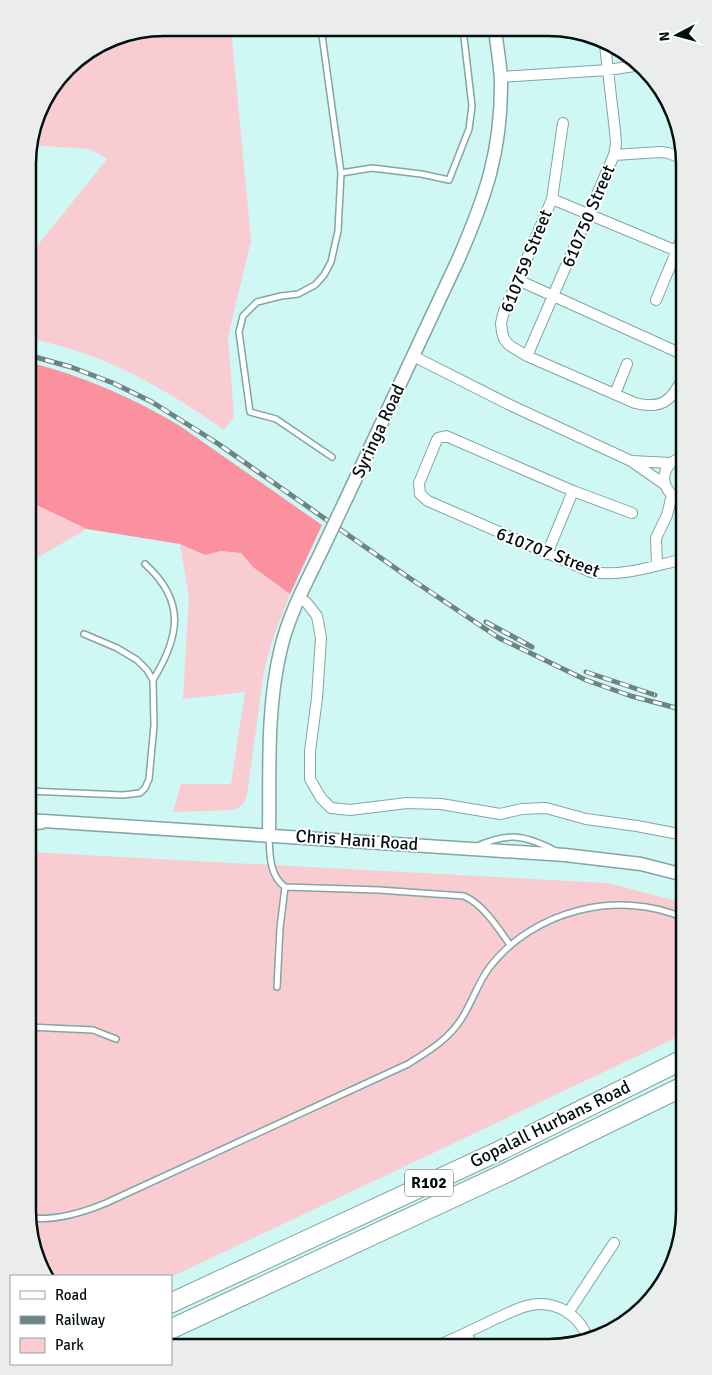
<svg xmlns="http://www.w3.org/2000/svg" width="712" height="1375" font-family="Signika,sans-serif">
	<rect width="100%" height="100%" fill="#cff7f4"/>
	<path fill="#f8ccd0" d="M164 28H231L251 241 228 337 234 417 224 430C161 386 106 354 28 338L29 256 107 159 90 149 29 145 42 103 74 62 112 38Z
		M28 501 87 529 28 563Z
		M180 544 205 555 221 551 241 553 253 567 290 594 273 638 264 671 247 794C245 803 242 806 234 810L173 812 181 784H231L245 692 183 699 189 597Z
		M28 852 608 883 684 903V1034L171 1277 49 1276 35 1255 28 1211Z"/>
	<path fill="#fb909f" d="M28 362C83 376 132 397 180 426L322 525 290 594 253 567 241 553 221 551 205 555 180 544 87 529 28 501Z"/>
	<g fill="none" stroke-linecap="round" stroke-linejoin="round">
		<defs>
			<path id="service" d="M321 28 341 173 338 231 331 262 324 275 315 285 298 294 281 296 257 302 243 316 239 332 250 412 276 419 332 457
				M341 173 372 168 421 174 449 180 469 129 472 106 463 29
				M145 564C186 601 180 636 153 680
				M28 791 123 795 140 793 145 788 149 779 154 725 153 680 147 670 137 660 117 648 84 634
				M28 827 42 826
				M269 837C270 855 269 875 285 887L379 890 464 896C484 905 498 928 510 945
				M477 846C509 832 525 835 556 851
				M277 987 280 928 285 887
				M28 1027 93 1030 116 1039
				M29 1218C55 1221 82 1213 106 1203L408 1064C429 1051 449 1039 462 1018 472 1002 478 983 489 968 533 910 619 889 684 918"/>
			<path id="minor" d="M501 77 608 70 641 65
				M563 123 552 199 518 280 504 311 501 323 502 332 504 339 509 345 527 356 635 403C663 410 672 400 684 376
				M614 155 661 152 668 153 684 159
				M552 199 684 254
				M518 280 684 355
				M656 300 684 233
				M413 356 510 405 631 461 664 484
				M527 356 614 155 616 144 615 131 605 45
				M615 394 627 364
				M632 461 670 463
				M684 499 672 495C658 481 664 460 684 458
				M632 513 573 491 446 436 438 438 436 442 419 483 420 494 428 501 591 572C624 577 653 566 684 559
				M547 554 573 491
				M657 565 656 538 667 515 672 495
				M299 598 306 602 317 616 321 638 317 698 310 751V779L321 798 331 808 350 810 407 803 441 804 500 814 522 809 546 808 586 819 637 826 684 835
				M568 1313 614 1243
				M466 1333 473 1347
				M435 1347C455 1338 475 1329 495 1319 507 1314 519 1307 531 1305 556 1300 582 1316 588 1341"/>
			<path id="tertiary" d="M347 497 458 260C486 196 502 150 501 79 500 63 497 46 495 30
				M28 820 565 855 641 864 684 875
				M269 835C270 773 266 709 281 648 289 614 307 581 322 550"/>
			<path id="motorway" d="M171 1303 499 1151 684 1059
				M171 1329 510 1171 684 1086"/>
		</defs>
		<use href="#service" stroke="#81a6a4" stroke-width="8"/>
		<use href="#minor" stroke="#81a6a4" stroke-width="12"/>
		<use href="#tertiary" stroke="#81a6a4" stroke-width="15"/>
		<use href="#motorway" stroke="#81a6a4" stroke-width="21"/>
		<use href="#service" stroke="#fff" stroke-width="5"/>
		<use href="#minor" stroke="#fff" stroke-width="10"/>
		<use href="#tertiary" stroke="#fff" stroke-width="12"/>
		<use href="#motorway" stroke="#fff" stroke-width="19"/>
		<defs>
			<path id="rail" d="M28 355 71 367 113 383 152 402 217 443 408 577 499 638 586 680 631 696 684 710
				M486 622 532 647
				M586 672 655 695"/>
		</defs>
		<use href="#rail" stroke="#6b8584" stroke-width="5"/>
		<use href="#rail" stroke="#fff" stroke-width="3" stroke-dasharray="9" stroke-linecap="butt"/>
		<defs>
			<path id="tertiary-bridge" d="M322 550 347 497"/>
		</defs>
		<use href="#tertiary-bridge" stroke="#81a6a4" stroke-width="15" stroke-linecap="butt"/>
		<use href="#tertiary-bridge" stroke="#fff" stroke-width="12"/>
	</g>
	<g text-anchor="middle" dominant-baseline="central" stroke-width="4" stroke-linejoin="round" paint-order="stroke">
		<rect fill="#fff" stroke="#4f5858" stroke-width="1" x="405" y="1169.5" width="48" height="27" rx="4"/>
		<g font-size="16" font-weight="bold" fill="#031010">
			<text x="429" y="1183">R102</text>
		</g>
		<g font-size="18" fill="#031010" stroke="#fff">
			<text transform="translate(588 216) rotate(-67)">610750 Street</text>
			<text transform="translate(526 261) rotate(-68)">610759 Street</text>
			<text transform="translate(378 431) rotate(-65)">Syringa Road</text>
			<text transform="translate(548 552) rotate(21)">610707 Street</text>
			<text transform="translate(357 840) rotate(4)">Chris Hani Road</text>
			<text transform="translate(550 1124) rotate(-26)">Gopalall Hurbans Road</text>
		</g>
	</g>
	<path d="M0 0H712V1375H0ZM164 36H548A128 128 0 0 1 676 164V1211A128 128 0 0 1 548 1339H164A128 128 0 0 1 36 1211V164A128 128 0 0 1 164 36Z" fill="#ebecec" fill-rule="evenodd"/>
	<path fill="none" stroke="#031010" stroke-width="2.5" d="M164 36H548A128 128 0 0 1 676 164V1211A128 128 0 0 1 548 1339H164A128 128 0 0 1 36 1211V164A128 128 0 0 1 164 36Z"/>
	<rect x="10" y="1275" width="162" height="90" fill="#ffffff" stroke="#9a9f9f"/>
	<rect x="20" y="1291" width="25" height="8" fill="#ffffff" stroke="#9a9f9f"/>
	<text x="55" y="1300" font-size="15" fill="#031010">Road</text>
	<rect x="20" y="1316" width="25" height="8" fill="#6b8584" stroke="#9a9f9f"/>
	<text x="55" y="1325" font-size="15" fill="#031010">Railway</text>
	<rect x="20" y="1338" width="25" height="15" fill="#f8ccd0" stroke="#9a9f9f"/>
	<text x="55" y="1350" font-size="15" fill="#031010">Park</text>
	<g transform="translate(677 35) rotate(264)" stroke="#ffffff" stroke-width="4" paint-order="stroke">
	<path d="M0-4L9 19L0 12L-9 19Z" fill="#031010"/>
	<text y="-8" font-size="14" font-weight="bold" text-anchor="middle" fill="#031010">N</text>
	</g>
</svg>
